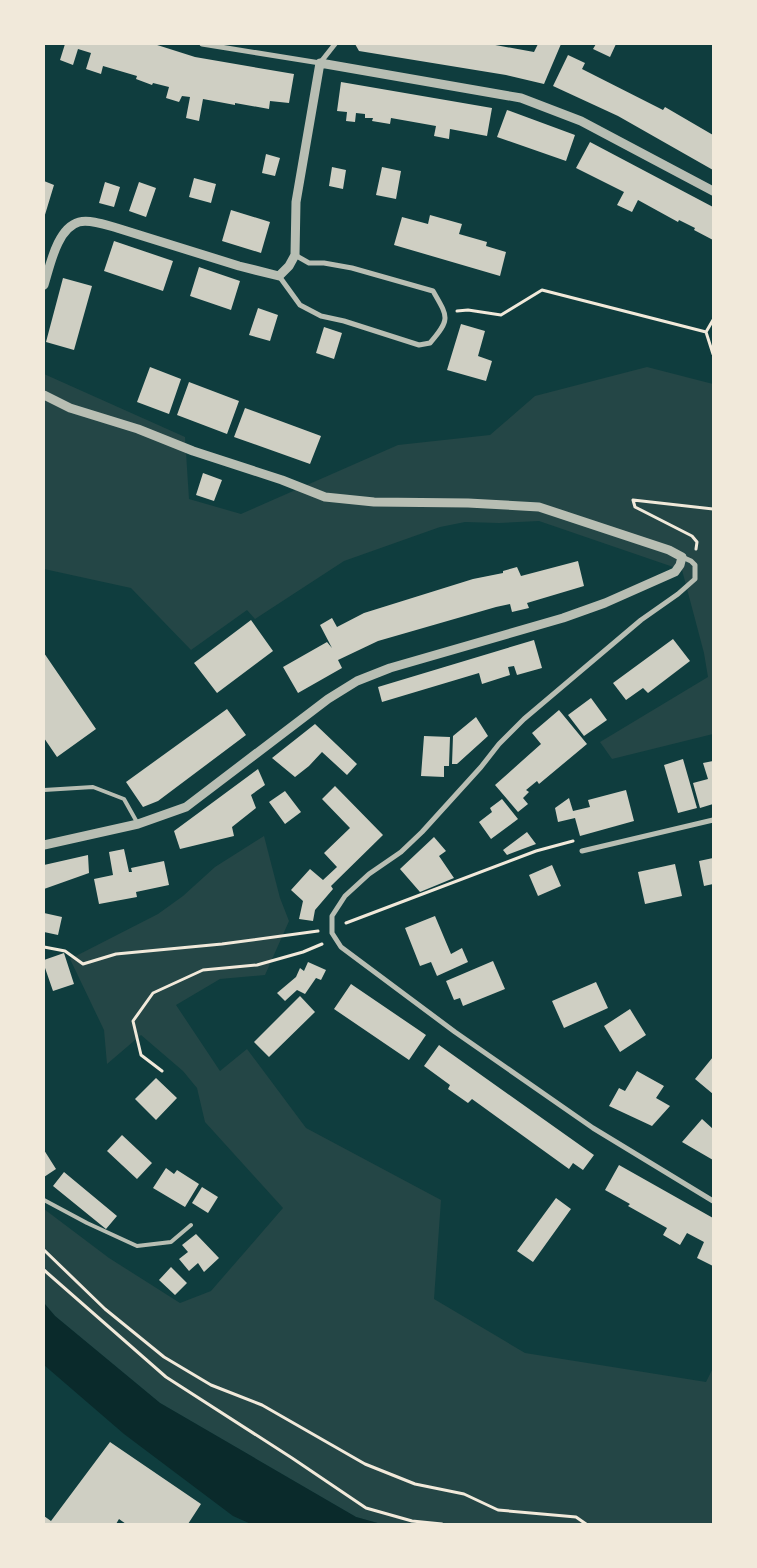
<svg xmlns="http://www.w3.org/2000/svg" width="757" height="1568" font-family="'Public Sans',sans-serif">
	<rect width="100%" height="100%" fill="#0f3d3e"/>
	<path fill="#244646" d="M647 367 713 384V734L612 759 600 742 708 677 704 653 682 570 539 521 499 523 465 522 440 527 344 561 255 619 247 610 191 650 131 588 44 569V374L185 437 189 499 241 514 398 445 490 435 535 396Z
		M264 836 280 898 289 921 265 975 220 979 176 1005 220 1071 247 1049 306 1128 441 1200 434 1299 525 1353 706 1382 713 1368V1524H381L356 1517 160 1403 55 1316 44 1303V1209L109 1258 180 1303 211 1291 283 1208 205 1122 197 1088 183 1071 141 1035 107 1064 104 1030 70 959 158 914 183 896 215 867Z"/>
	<path fill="#0a2a2b" d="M44 1303 55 1316 160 1403 356 1517 381 1524H251L233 1516 124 1434 44 1365Z"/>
	<path fill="#cfcfc3" d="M65 44H154L195 57 294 74 289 103 270 101 269 109 235 103V105L203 99 199 121 186 118 190 97 182 96 179 102 166 98 169 87 153 83 152 85 136 79 137 76 103 66 101 74 86 69 91 53 78 49 73 65 60 60Z
		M355 44H490L534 52 538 44H561L544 84 506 75 359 51Z
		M596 44H616L610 57 593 49Z
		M568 55 585 63 582 69 663 110 665 107 713 135V170L618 116 553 86Z
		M341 82 492 108 487 136 450 129 449 139 434 136 436 126 391 118 390 124 372 121 373 118H365V114L356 113 355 122 346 121 347 112 337 111Z
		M507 110 575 135 566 161 497 137Z
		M590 142 713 207V240L694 230 695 228 679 220 678 222 638 200 632 212 617 205 624 192 576 168Z
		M266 154 280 158 275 176 262 173Z
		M332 167 346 170 343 189 329 186Z
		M382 167 401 171 396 199 376 195Z
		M194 178 216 184 211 203 189 197Z
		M44 181 54 185 44 218Z
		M105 182 120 187 114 207 99 203Z
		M139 182 156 188 146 217 129 211Z
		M231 210 270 222 261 253 222 241Z
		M430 215 462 224 459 234 487 242 486 246 506 252 500 276 394 245 402 217 428 224Z
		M114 241 173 261 163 291 104 271Z
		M199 267 240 281 231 310 190 296Z
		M63 278 92 286 74 350 46 342Z
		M258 308 278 315 270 341 249 335Z
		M461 324 485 331 478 356 492 361 486 381 447 370Z
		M324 327 342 333 334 359 316 353Z
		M150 367 181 379 169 414 137 402Z
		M189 382 239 401 227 434 177 415Z
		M245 408 321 436 310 464 234 437Z
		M203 473 222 480 214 501 196 495Z
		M578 561 584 586 527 603 529 608 512 612 510 604 496 607 378 641 338 660 342 668 298 693 283 667 327 642 332 648 320 625 332 618 337 627 364 613 473 579 503 573V571L517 567 521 576Z
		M251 620 273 651 217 693 194 663Z
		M673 639 690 661 648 693 643 688 626 700 613 683Z
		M534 640 542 668 517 675 514 666 508 667 510 675 482 684 479 673 382 702 378 687Z
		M44 653 96 729 57 757 44 738Z
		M591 698 607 720 584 736 568 715Z
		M227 709 246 735 158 801 143 807 126 782Z
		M559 710 587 744 539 784 537 781 526 790 529 792 523 798 528 804 518 812 495 785 541 744 532 733Z
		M476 717 488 736 457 764H452L453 736Z
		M315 724 357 764 347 775 322 752 309 766 295 777 272 758Z
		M424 736 450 737 449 766H444V777L421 776Z
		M683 759 697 808 678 813 664 765Z
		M713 761V804L700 808 693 783 708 779 703 763Z
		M258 769 265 785 251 795 256 808 232 827 234 836 180 849 174 831Z
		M335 786 383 835 331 886 333 889 315 910 313 921 299 919 303 901 291 890 310 869 323 880 337 867 324 853 350 828 322 799Z
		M626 790 634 821 580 836 575 818 558 822 555 808 569 798 573 811 590 807 588 800Z
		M285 791 301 812 285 824 269 802Z
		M502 799 518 819 491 839 479 822 492 812 490 808Z
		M527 832 536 844 507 855 503 850Z
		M434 837 446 851 439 856 454 878 420 892 400 869Z
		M124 849 129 872H132L131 868 164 861 169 885 136 892 137 897 99 904 94 879 113 875 109 852Z
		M88 855 89 873 44 889V865Z
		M713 858V884L704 886 699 861Z
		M675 864 682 896 645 904 638 872Z
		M552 865 561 886 538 896 529 875Z
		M44 913 62 917 58 935 44 932Z
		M435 916 451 954 462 948 468 962 437 976 431 962 420 966 405 928Z
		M64 953 74 984 53 991 44 965V960Z
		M493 961 505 989 463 1006 460 998 454 1000 446 981Z
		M308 962 326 970 321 980 316 978 305 994 297 990 285 1001 277 993 296 977 300 968 304 971Z
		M596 982 608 1008 564 1028 552 1001Z
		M351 984 426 1035 409 1060 334 1009Z
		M300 996 315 1012 269 1057 254 1042Z
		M630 1009 646 1035 620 1052 604 1026Z
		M439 1045 594 1155 583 1170 573 1163 569 1169 472 1099 468 1103 448 1089 450 1085 424 1066Z
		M713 1057V1094L695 1079Z
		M637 1071 664 1086 656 1098 670 1106 652 1126 609 1106 619 1088 625 1091Z
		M156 1078 177 1098 156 1120 135 1099Z
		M702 1119 713 1129V1160L682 1142Z
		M122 1135 152 1163 137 1179 107 1151Z
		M44 1150 56 1169 44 1177Z
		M619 1165 713 1218V1266L697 1258 704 1242 687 1233 680 1245 663 1235 667 1228 628 1206 630 1204 605 1190Z
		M166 1168 174 1174 177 1170 199 1184 185 1207 153 1188Z
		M64 1172 117 1216 106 1229 53 1186Z
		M202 1187 218 1197 208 1213 192 1203Z
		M556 1198 571 1209 533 1262 517 1251Z
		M196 1234 219 1258 204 1272 198 1263 189 1271 179 1259 188 1252 182 1245Z
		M171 1267 187 1283 175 1295 159 1280Z
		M110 1442 201 1504 188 1524H126L119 1519 116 1524H44V1516L51 1521Z"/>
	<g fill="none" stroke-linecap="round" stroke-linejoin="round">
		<path stroke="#f1e9da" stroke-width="3" d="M457 311 468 310 501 315 542 290 706 332
			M713 320 706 332 713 354
			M696 549 697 542 692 536 635 507 633 500 713 509
			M346 923 536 851 573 841
			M44 947 65 951 83 964 116 954 222 944 318 931
			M162 1071 141 1055 133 1021 153 993 203 970 257 965 303 952 322 944
			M44 1250 105 1309 164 1357 211 1385 262 1405 365 1464 415 1484 464 1494 498 1510 576 1517 586 1524
			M44 1270 166 1377 292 1458 366 1508 412 1521 442 1524"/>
		<path stroke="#b8beb3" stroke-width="4" d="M44 790 93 787 124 799 138 824
			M44 1200 87 1223 137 1246 171 1242 191 1225"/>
		<path stroke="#b8beb3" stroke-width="5" d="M202 44 320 63 335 44
			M279 276 300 305 321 316 344 321 419 345 430 343C451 319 448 317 433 291L352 268 324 263H309L295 255
			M682 557 691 561 695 565V579L678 594 641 620 524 719 499 744 481 767 422 832 401 852 369 874 345 896 332 916V933L341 947 455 1032 593 1128 713 1201
			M582 851 713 820"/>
		<path stroke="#b8beb3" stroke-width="9" d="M44 285C50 266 57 228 79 222 90 219 106 225 117 228L239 266 279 276 289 266 295 255 296 202 320 63 521 98 581 121 713 191
			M44 395 70 408 138 429 193 451 282 480 325 497 374 502 468 503 539 507 669 550 682 557 680 565 675 572 605 603 563 618 390 668 357 681 328 699 186 807 138 824 44 845"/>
	</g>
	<rect width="757" height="1568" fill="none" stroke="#f1e9da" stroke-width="90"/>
</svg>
